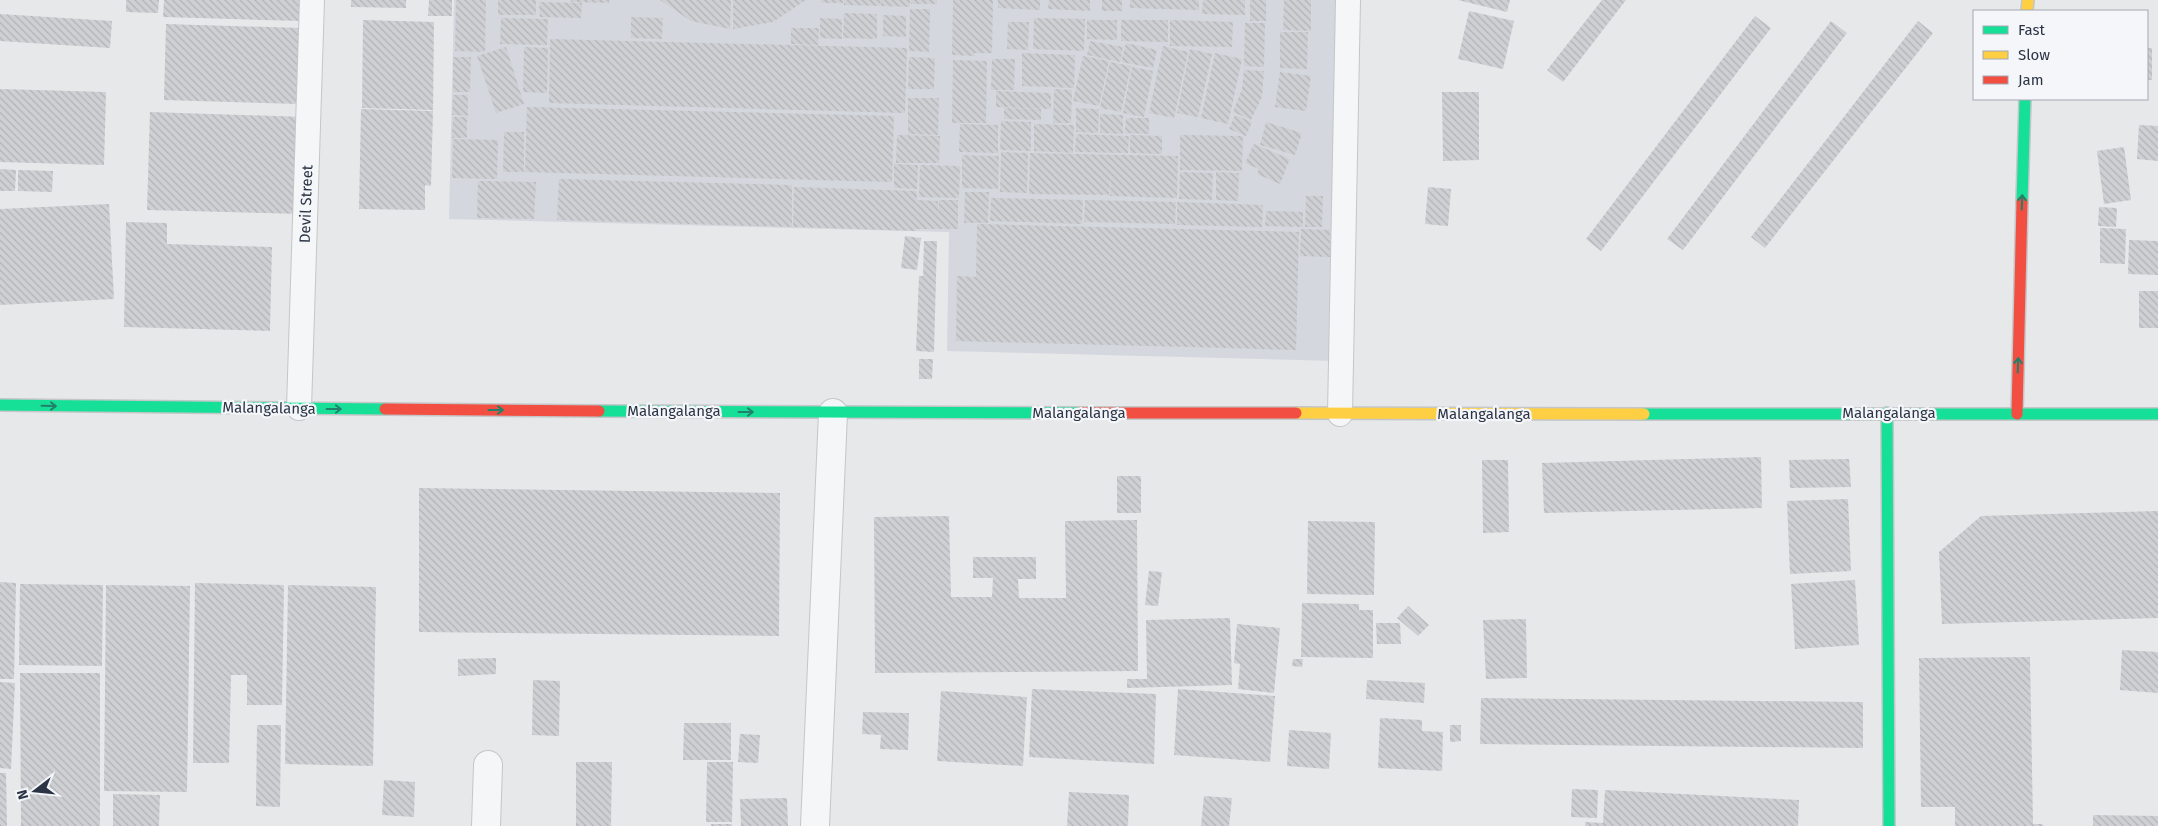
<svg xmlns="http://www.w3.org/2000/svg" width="2158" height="826" font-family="'Fira Sans',sans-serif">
	<defs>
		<pattern id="building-back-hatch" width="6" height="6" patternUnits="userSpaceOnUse" patternTransform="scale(1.25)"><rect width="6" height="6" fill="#ced0d3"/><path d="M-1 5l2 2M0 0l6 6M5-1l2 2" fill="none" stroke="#b1b3b6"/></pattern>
	</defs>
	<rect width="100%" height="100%" fill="#e6e8ea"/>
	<path fill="#d4d7dd" d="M454 0H1344L1336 361 947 351 949 232 449 219Z"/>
	<path fill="url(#building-back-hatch)" d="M126 0H159L158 13 126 12Z
		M164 0H301L300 21 163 17Z
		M351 0H406V8L351 7Z
		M429 0H452V16H428Z
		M456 0H486L485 52 455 51Z
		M498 0H536V15H498Z
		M571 0H609V3L571 2Z
		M660 0H731L730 29 691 21Z
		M733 0H806L773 22 733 29Z
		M821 0H843V3H821Z
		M844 0H881L880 6 844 5Z
		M881 0H910V7L881 6Z
		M911 0H937V4H911Z
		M953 0H993L992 53H974L975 56 952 55Z
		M998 0H1040V10L998 8Z
		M1049 0H1090V11L1048 9Z
		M1102 0H1122V11H1102Z
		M1130 0H1199V10L1130 8Z
		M1203 0H1245V15L1202 14Z
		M1250 0H1266V21H1250Z
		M1284 0H1311V31L1283 30Z
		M1458 0H1510L1507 12Z
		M1602 0H1626L1563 82 1547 70Z
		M539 2 582 3 581 18 540 17Z
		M910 9H930L929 52 909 51Z
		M1469 11 1514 21 1503 69 1458 59Z
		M844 13 877 14V39L843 38Z
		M0 14 112 21 110 48 0 41Z
		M883 15 906 16V37L883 36Z
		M1755 16 1771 28 1601 251 1586 239Z
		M631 17 663 18 662 39 631 38Z
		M501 18 548 19 547 45 500 44Z
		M820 18 842 19V39L820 38Z
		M1034 18 1085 19 1084 51 1033 49Z
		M363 20 434 22 433 110 362 108Z
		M1087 20H1117V40L1087 39Z
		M1121 20H1168V42L1121 41Z
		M1170 20 1233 22 1232 47 1170 46Z
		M1831 21 1847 33 1683 250 1667 239Z
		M1918 21 1933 33 1765 248 1751 237Z
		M1008 22H1029L1028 50 1007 49Z
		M1245 23H1265L1264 67 1244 66Z
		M166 24 301 28 299 104 164 100Z
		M791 28H819L818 45 791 44Z
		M1280 32H1308L1307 69 1280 68Z
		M550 39 907 48 905 113 549 103Z
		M1090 41 1123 47 1120 62 1087 55Z
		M1126 43 1157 50 1153 68 1121 62Z
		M1163 46 1188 52 1174 118 1149 113Z
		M506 47 524 104 496 113 477 56Z
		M524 47 548 48 547 93 523 92Z
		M2147 48H2152V80H2147Z
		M1190 49 1212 54 1198 117 1177 113Z
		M1022 53 1075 55 1074 88 1022 86Z
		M1215 53 1242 59 1228 124 1201 118Z
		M1083 56 1109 61 1099 106 1073 101Z
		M453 57H471L470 92H453Z
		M909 57 935 58 934 89H908Z
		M992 59H1015L1014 90H991Z
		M953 60 987 61 986 123H952Z
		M1110 62 1131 66 1121 112 1100 108Z
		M1132 67 1153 71 1144 117 1123 113Z
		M1244 70 1264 71 1262 97 1251 120 1233 112 1242 89Z
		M1280 72 1311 76 1306 111 1275 107Z
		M0 89 106 92 104 165 0 162Z
		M1054 89 1072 90 1071 123H1053Z
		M996 91 1051 93V109L996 107Z
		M1442 92H1479V160L1443 161Z
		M453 95H468V116L452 115Z
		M908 98H939L938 135 908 134Z
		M527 107 894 116 892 182 525 172Z
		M1004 108 1041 109V120L1004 119Z
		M1076 108 1099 109 1098 133 1076 132Z
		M361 109 433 111 431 186 425 185V210L359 209Z
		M150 112 305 117 303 214 147 210Z
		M1100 114 1123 115V134L1100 133Z
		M1235 115 1252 122 1246 136 1229 129Z
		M453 117H467V138H452Z
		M1126 118H1149V134L1125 133Z
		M1001 121 1031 122V151L1000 150Z
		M1266 122 1302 133 1295 155 1260 145Z
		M960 124 998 125V153L959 152Z
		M1034 124 1074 125 1073 153 1034 151Z
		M2139 125 2158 126V161L2137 159Z
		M504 132H524V172H503Z
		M1076 134 1129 136 1128 153 1075 152Z
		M897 135 940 136 939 163H896Z
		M1130 135 1162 136V154L1130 153Z
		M1180 135 1243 136 1242 171 1180 170Z
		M453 139 498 140 497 179 452 178Z
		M1254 144 1290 159 1280 184 1257 174 1259 169 1245 163Z
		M2124 147 2131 200 2104 204 2097 151Z
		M1001 152 1028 153 1027 193 1000 192Z
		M1030 153 1178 156 1177 198 1110 196 1111 172 1109 195 1029 194Z
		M962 155 999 156 998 189 962 188Z
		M894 164 918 165 917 189 894 188Z
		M920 165 960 166 959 198 919 197Z
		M0 169 16 170 15 191H0Z
		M18 170 53 171 52 192 18 191Z
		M1180 172 1213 173 1212 200 1179 199Z
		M1216 172 1239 173 1238 201 1216 200Z
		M559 179 792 185V227L557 220Z
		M478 181 536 182 534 219 477 218Z
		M794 187 917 191 916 224 917 200 938 201V215L939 200H958V229H916V231L793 227Z
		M1428 187 1451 189 1448 226 1425 224Z
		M965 192H989L988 223H964Z
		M1306 196H1323L1322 227H1305Z
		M991 198 1083 200 1082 224 990 221Z
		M1085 200 1176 202 1175 224 1084 222Z
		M1177 202 1263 205 1262 227 1177 225Z
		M109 204 114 299 0 305V209Z
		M2099 207 2117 208 2116 227 2098 226Z
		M1266 211 1303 212V227L1265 226Z
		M126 222 167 223V244L272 247 270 331 124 327Z
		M977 224 1299 232 1296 350 956 341 957 276 976 277Z
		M2100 228 2126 229 2125 264 2100 263Z
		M1301 229 1330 230V257L1300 256Z
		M905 236 921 238 917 270 901 268Z
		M2129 240 2158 241V275L2128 274Z
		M924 241H937L934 352 916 351 919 276H923Z
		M2139 291H2158V328H2139Z
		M919 359H933L932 379H919Z
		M1761 457 1762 508 1544 513 1542 463Z
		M1849 459 1851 487 1790 488 1789 460Z
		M1482 460H1508L1509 532 1483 533Z
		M1117 476H1141V513H1117Z
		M419 488 780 493 779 636 419 632Z
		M1848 499 1851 571 1790 574 1787 501Z
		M2158 511V618L1942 624 1939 552 1981 516Z
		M949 516 951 597H992L993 578H973V557H1036V579H1018L1019 598H1066L1065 521 1137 520 1138 671 875 673 874 517Z
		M1308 521 1375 522 1374 595 1307 594Z
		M1149 571 1162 572 1158 606 1145 605Z
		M1855 580 1859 645 1795 649 1791 584Z
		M0 582 16 583 14 679H0Z
		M195 583 284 585 282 705H247V675H231L229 763H193Z
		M20 584 103 585 102 666 19 665Z
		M106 585 190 586 187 792 104 791Z
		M288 585 376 587 373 766 285 764Z
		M1302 603 1359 604V610H1373V658L1301 657Z
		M1408 606 1429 625 1418 636 1397 618Z
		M1230 618 1232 685 1127 688V679H1147L1146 620Z
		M1526 619 1527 678 1486 679 1483 620Z
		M1376 623H1400L1401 644H1377Z
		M1237 624 1280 628 1274 693 1238 689 1240 664 1234 663Z
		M2122 650 2158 652V693L2120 690Z
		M2030 657 2033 824H2043V826H1955V807H1921L1919 658Z
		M496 658V674L458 676V659Z
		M1293 659H1303L1302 667 1292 666Z
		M20 673H100V826H21Z
		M533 680 560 681 559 736 532 735Z
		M1367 680 1425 683 1424 703 1366 699Z
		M0 682 15 683 11 769 0 768Z
		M1032 689 1156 694 1154 764 1029 757Z
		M1178 689 1275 696 1270 762 1174 755Z
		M941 691 1027 697 1023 766 937 761Z
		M1481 698 1863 702V748L1480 744Z
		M863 712 909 713 908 750 880 749 881 735 862 734Z
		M1380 718 1422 720V731L1443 732 1442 771 1378 768Z
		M684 723H731V760H683Z
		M257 725H281L280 807 256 806Z
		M1450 725H1461V741L1450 742Z
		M1289 730 1331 733 1329 769 1287 766Z
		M740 734 760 735 758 763 738 762Z
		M576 762H612L611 826H576Z
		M707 762H733L732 822H706Z
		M0 773H6L7 826H0Z
		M384 780 415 782 414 817 382 815Z
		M1572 789 1598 790 1597 818 1571 817Z
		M1605 790 1799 800 1798 826H1585V822L1603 823Z
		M1069 792 1129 795 1128 826H1067Z
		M113 794 160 795 159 826H113Z
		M1204 796 1232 798 1229 826H1201Z
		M787 798 788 826H741L740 799Z
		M2093 815 2158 816V826H2093Z
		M711 824H732V826H711Z"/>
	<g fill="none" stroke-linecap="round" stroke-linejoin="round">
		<defs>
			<path id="lane" d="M299 408 312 0
				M1340 414 1348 0"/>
			<path id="street" d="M486 826 488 765
				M815 826 833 413"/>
			<path id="fast" d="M2022 202 2025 99
				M0 405 385 409
				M599 411 1079 413
				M1887 413 1889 826
				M1644 414H2158"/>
			<path id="slow" d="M2027 11 2028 0
				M1296 413 1644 414"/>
			<path id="jam" d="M385 409 599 411
				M1079 413H1296
				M2017 414 2022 202"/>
		</defs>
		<use href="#lane" stroke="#c4c6c8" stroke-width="26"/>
		<use href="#street" stroke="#c4c6c8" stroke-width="30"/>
		<use href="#fast" stroke="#c4c6c8" stroke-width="14"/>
		<use href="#slow" stroke="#c4c6c8" stroke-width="14"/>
		<use href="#jam" stroke="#c4c6c8" stroke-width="14"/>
		<use href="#lane" stroke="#f5f6f7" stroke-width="24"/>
		<use href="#street" stroke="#f5f6f7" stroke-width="28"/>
		<use href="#fast" stroke="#16e098" stroke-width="11"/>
		<use href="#slow" stroke="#ffcf43" stroke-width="11"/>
		<use href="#jam" stroke="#f24e42" stroke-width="11"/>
	</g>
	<defs><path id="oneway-shaft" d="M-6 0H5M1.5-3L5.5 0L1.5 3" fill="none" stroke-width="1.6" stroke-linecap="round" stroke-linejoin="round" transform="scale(1.25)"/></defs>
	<g stroke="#22816a">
		<use href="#oneway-shaft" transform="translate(2022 202) rotate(-88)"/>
		<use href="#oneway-shaft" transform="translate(2018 365) rotate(-88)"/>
		<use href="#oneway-shaft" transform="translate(49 406) rotate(1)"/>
		<use href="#oneway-shaft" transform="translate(334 409)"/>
		<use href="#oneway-shaft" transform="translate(496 410)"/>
		<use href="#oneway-shaft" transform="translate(746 412)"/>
	</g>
	<g text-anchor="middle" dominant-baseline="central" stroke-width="4.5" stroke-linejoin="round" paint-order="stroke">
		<g font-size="15" fill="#2b3445" stroke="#f4f6f9">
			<text transform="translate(306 204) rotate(-88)">Devil Street</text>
			<text transform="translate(269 408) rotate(1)">Malangalanga</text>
			<text x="674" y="411">Malangalanga</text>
			<text x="1079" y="413">Malangalanga</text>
			<text x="1889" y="413">Malangalanga</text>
			<text x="1484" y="414">Malangalanga</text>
		</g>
	</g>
	<rect x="1973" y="10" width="175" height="90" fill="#f4f6f9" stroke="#a4a8b1"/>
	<rect x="1983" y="26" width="25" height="8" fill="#16e098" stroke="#a4a8b1"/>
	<text x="2018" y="35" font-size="15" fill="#2b3445">Fast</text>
	<rect x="1983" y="51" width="25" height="8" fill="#ffcf43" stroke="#a4a8b1"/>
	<text x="2018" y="60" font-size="15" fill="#2b3445">Slow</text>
	<rect x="1983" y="76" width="25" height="8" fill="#f24e42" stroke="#a4a8b1"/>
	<text x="2018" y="85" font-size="15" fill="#2b3445">Jam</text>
	<g transform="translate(35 791) rotate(254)" stroke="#f4f6f9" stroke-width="4" paint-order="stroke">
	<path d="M0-4L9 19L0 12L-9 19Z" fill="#2b3445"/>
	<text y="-8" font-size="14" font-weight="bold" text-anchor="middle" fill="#2b3445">N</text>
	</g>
</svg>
